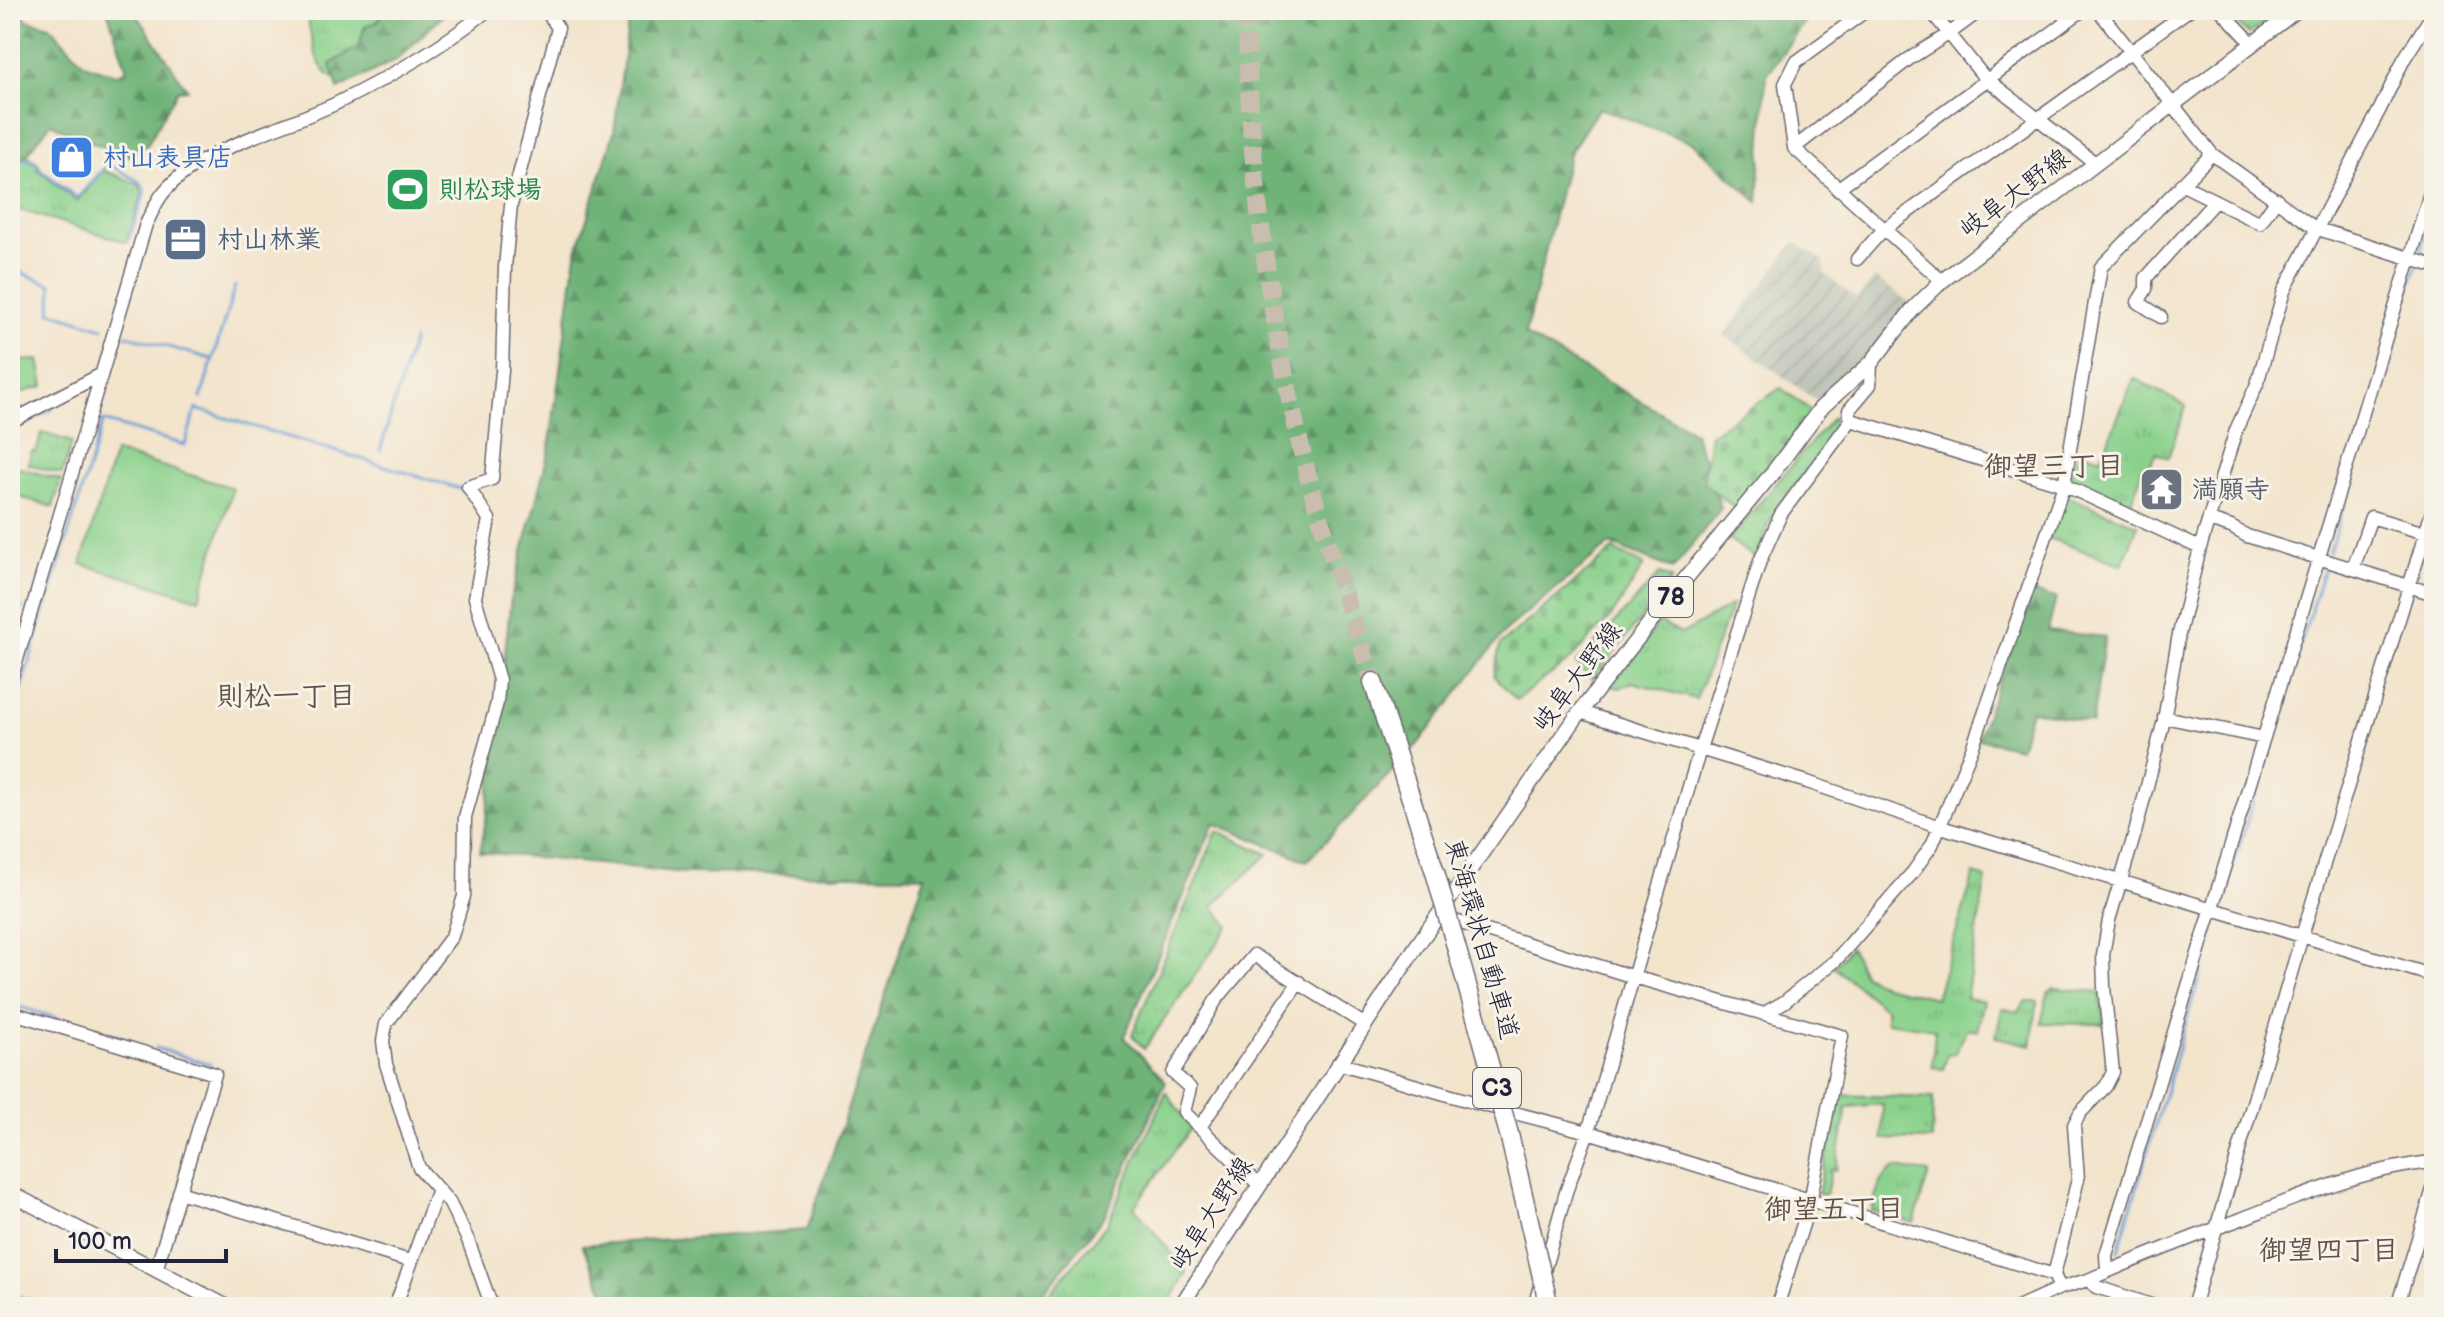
<svg xmlns="http://www.w3.org/2000/svg" width="2444" height="1317" font-family="'Balsamiq Sans','Klee One',sans-serif">
	<defs>
		<pattern id="industrial-furrows" width="10" height="10" patternUnits="userSpaceOnUse" patternTransform="scale(2)"><rect width="10" height="10" fill="#c1c6b9"/><path d="M-1 1l2-2M0 10L10 0M9 11l2-2" fill="none" stroke="#a6aaa0"/></pattern>
		<pattern id="grass-tufts" width="24" height="20" patternUnits="userSpaceOnUse" patternTransform="scale(2)"><rect width="24" height="20" fill="#8ad18c"/><path d="M3 7l-1-3M5 7V3M7 7l1-3M15 17l-1-3M17 17v-4M19 17l1-3" fill="none" stroke="#77b37a"/></pattern>
		<pattern id="forest-firs" width="22" height="20" patternUnits="userSpaceOnUse" patternTransform="scale(2)"><rect width="22" height="20" fill="#6fb378"/><path d="M5 1l3.5 6h-7zM16 11l3.5 6h-7z" fill="#5b9164"/></pattern>
		<pattern id="cemetery-stones" width="16" height="16" patternUnits="userSpaceOnUse" patternTransform="scale(2)"><rect width="16" height="16" fill="#8ad18c"/><path d="M2 7V4a2 2 0 0 1 4 0v3zM10 15v-3a2 2 0 0 1 4 0v3z" fill="#77b37a"/></pattern>
	</defs>
	<rect width="100%" height="100%" fill="#f7f3e8"/>
	<filter id="ink" filterUnits="userSpaceOnUse"><feTurbulence type="fractalNoise" baseFrequency=".0125" numOctaves="2"/><feDisplacementMap in="SourceGraphic" scale="16" xChannelSelector="R" yChannelSelector="G"/><feConvolveMatrix kernelMatrix="1 2 1 2 8 2 1 2 1" color-interpolation-filters="sRGB"/></filter>
	<filter id="wash" filterUnits="userSpaceOnUse"><feTurbulence type="fractalNoise" baseFrequency=".006" numOctaves="4" result="noise"/><feDisplacementMap in="SourceGraphic" scale="32" xChannelSelector="R" yChannelSelector="G"/><feGaussianBlur stdDeviation="1.8" result="paint"/><feColorMatrix in="noise" values="0 0 0 0 0 0 0 0 0 0 0 0 0 0 0 0 0 1.4 0 .05"/><feComposite in="paint" operator="in"/></filter>
	<g filter="url(#wash)">
		<rect width="100%" height="100%" fill="#f3e4cc"/>
		<path fill="url(#industrial-furrows)" d="M1795 242 1824 261 1825 274 1857 299 1875 278 1912 304 1823 405 1724 335Z"/>
		<path fill="url(#grass-tufts)" stroke="#567a64" stroke-width="2" d="M306 10H387L377 22 365 26 359 46 331 64 335 79C313 70 311 31 306 10Z
			M2227 10H2283L2248 35Z
			M27 155 40 165 37 169 77 201 103 170 140 185 142 196 126 242 10 207V161Z
			M2134 378 2186 406 2168 458 2156 453 2147 472 2143 471 2129 506 2075 485 2070 475 2079 451 2101 458Z
			M1833 417 1842 423 1773 515 1755 558 1729 539Z
			M42 433 72 442 62 474 28 464 32 451 36 452Z
			M2063 495 2138 525 2122 565 2048 538Z
			M1660 574 1672 579 1593 679 1576 664Z
			M1732 605 1696 699 1632 682 1620 688 1609 686 1660 622 1681 634Z
			M1217 831 1268 854 1213 906 1229 926 1144 1049 1132 1035Z
			M1974 874 1986 878 1966 998 1984 1001 1977 1031 1968 1029 1954 1054H1948L1943 1069 1932 1067 1935 1029 1886 1022V1009L1834 967 1850 947 1864 975 1884 986 1936 998Z
			M2054 988 2100 992 2104 1024 2041 1023 2048 993Z
			M2026 1001H2038L2031 1045 1996 1037 2002 1008 2017 1012Z
			M1166 1092 1191 1128 1134 1207 1187 1272 1168 1305 1039 1307 1107 1224Z
			M1835 1095 1933 1098 1932 1140 1882 1139 1883 1104 1847 1107 1836 1170H1831L1826 1195 1818 1194 1831 1132Z
			M1895 1168 1929 1173 1914 1223 1872 1211C1876 1194 1879 1177 1895 1168Z"/>
		<path fill="url(#forest-firs)" stroke="#486a5a" stroke-width="2" d="M10 10H21L27 20 50 26 84 64 116 75 127 70 108 13 113 10H134L187 89 178 90 139 159 74 136 51 123 27 155 10 161Z
			M387 10H448L398 59 338 89 331 64 359 46 365 26 377 22Z
			M630 10H1813L1766 76 1758 202 1693 143 1599 108 1569 154 1525 335 1694 432 1721 508 1673 569 1610 544 1507 629 1417 745 1307 861 1214 823 1124 1037 1166 1082 1105 1215 1033 1307H612L582 1245 807 1230 925 876 686 873 480 852 487 814 511 598 549 450 576 254 614 132Z
			M2031 592 2056 598 2048 631 2105 637 2092 723 2031 710 2020 748 1978 739Z"/>
		<path fill="url(#cemetery-stones)" stroke="#567a64" stroke-width="2" d="M1781 388 1813 412 1737 509 1703 483 1710 434Z
			M1613 550 1644 565 1612 616 1569 661 1516 700 1494 676 1500 645Z"/>
		<path fill="#8ad18c" stroke="#567a64" stroke-width="2" d="M39 360 44 386 10 396V361Z
			M115 452 233 488 199 599 81 564Z
			M17 467 61 480 53 507 10 494Z"/>
		<g fill="none" stroke-linecap="round" stroke-linejoin="round">
			<path stroke="#6a9fd6" stroke-width="3" d="M10 159 29 160 77 198 108 164 142 183 145 193 128 242
				M2418 259 2434 206
				M10 268 52 285 51 312 103 328
				M126 335 211 359
				M201 398 235 286
				M22 425 53 409
				M380 451 413 340
				M2329 553 2416 266
				M10 604 23 608
				M10 724 103 421 185 445 196 409 464 490
				M2222 903 2324 568
				M10 1004 130 1040
				M156 1048 210 1064
				M2118 1251 2217 917
				M10 1293 46 1307"/>
		</g>
	</g>
	<g filter="url(#ink)">
		<g fill="none" stroke-linecap="round" stroke-linejoin="round">
			<path stroke="#c9bdaf" stroke-width="18" stroke-dasharray="18 9" stroke-linecap="butt" d="M1247 10C1247 156 1267 302 1300 444 1319 524 1348 603 1373 682"/>
			<defs>
				<path id="minor" d="M1930 10 1984 77 2095 163
					M2098 10 2212 154 2315 228 2434 266
					M2221 10 2252 43
					M1794 148 1785 84 1796 62 1867 10
					M2181 184 2260 223 2277 199
					M1837 189 2083 10
					M1857 259 1883 230 2189 10
					M1942 281 1794 148 1909 59 1950 33 1981 10
					M2161 317 2138 302 2146 289V278L2215 201
					M1871 363 1870 385 1849 410 1851 420 2064 485 2200 548
					M10 422 100 375
					M2209 520 2231 527 2247 536 2434 594
					M2353 569 2371 517 2425 533
					M10 683 146 224C152 213 156 201 164 192 200 148 285 128 337 103 390 77 442 47 488 10
					M1580 712 1807 782 1941 827 2434 976
					M2164 717 2264 738
					M1445 918 1634 977 1842 1036 1810 1202 1777 1307
					M10 1012 215 1074 156 1270
					M1763 1014 1784 1002 1835 961 1913 872 1932 845 1973 746 2064 485 2101 267 2212 154
					M1338 1063 1476 1103 1588 1132 2054 1275
					M1200 1127 1299 982
					M1259 1185 1184 1112 1190 1088 1173 1073 1216 1000 1254 955 1364 1024
					M179 1192 410 1261
					M2107 1271 2106 1255 2434 180
					M2088 1280 2097 1287 2157 1307
					M2060 1288 2054 1275 2078 1179 2074 1125 2080 1113 2106 1086 2113 1072 2104 987 2103 955 2109 920 2135 833 2164 720 2179 634 2200 548 2236 430 2257 384 2284 291 2380 109 2404 59 2434 12
					M395 1307 438 1189
					M492 1307 468 1240 449 1202 419 1168 386 1064 383 1041 386 1024 452 936 464 896 465 817 497 703 499 680 475 598 489 519 468 487 492 479 502 371 505 267 511 205 558 28 546 10
					M1534 1307 1566 1192 1588 1132 1700 749 1760 561 1781 514 1851 420
					M2018 1307 2060 1288 2088 1280C2138 1258 2190 1238 2241 1219 2303 1195 2367 1168 2434 1162
					M2193 1307 2302 936 2434 505
					M2397 1307 2434 1186"/>
				<path id="major" d="M10 1193 227 1307
					M1180 1307 1416 947 1580 712 1659 611 1774 471 1821 408 1871 363 1913 309 1942 281 2297 10"/>
				<path id="highway" d="M1373 682 1435 872"/>
			</defs>
			<use href="#minor" stroke="#6b666e" stroke-width="15"/>
			<use href="#major" stroke="#6b666e" stroke-width="17"/>
			<use href="#highway" stroke="#6b666e" stroke-width="21"/>
			<use href="#minor" stroke="#fff" stroke-width="12"/>
			<use href="#major" stroke="#fff" stroke-width="14"/>
			<use href="#highway" stroke="#fff" stroke-width="18"/>
			<defs>
				<path id="highway-bridge" d="M1435 872 1509 1134 1549 1307"/>
			</defs>
			<use href="#highway-bridge" stroke="#6b666e" stroke-width="21" stroke-linecap="butt"/>
			<use href="#highway-bridge" stroke="#fff" stroke-width="18"/>
		</g>
	</g>
	<defs>
		<symbol id="shop-square" viewBox="-11 -11 22 22"><rect x="-9" y="-9" width="18" height="18" rx="4" fill="#3f7fe0" stroke="#f7f3e8"/><path d="M-5-2.5h2.3a2.7 3.5 0 0 1 5.4 0H5L5.5 6h-11ZM-1.5-2.5h3a1.5 2.3 0 0 0-3 0Z" fill="#fff"/></symbol>
		<symbol id="stadium-square" viewBox="-11 -11 22 22"><rect x="-9" y="-9" width="18" height="18" rx="4" fill="#2e9e5b" stroke="#f7f3e8"/><path d="M0-5a6.5 5 0 1 0 0 10a6.5 5 0 1 0 0-10ZM-3.5-1.8h7v3.6h-7Z" fill="#fff"/></symbol>
		<symbol id="office-square" viewBox="-11 -11 22 22"><rect x="-9" y="-9" width="18" height="18" rx="4" fill="#5c6f8a" stroke="#f7f3e8"/><path d="M-6-3h4V-5.5h4V-3h4V5H-6ZM-1-4.5V-3h2v-1.5ZM-6 0V1H6V0Z" fill="#fff"/></symbol>
		<symbol id="temple-square" viewBox="-11 -11 22 22"><rect x="-9" y="-9" width="18" height="18" rx="4" fill="#6b7280" stroke="#f7f3e8"/><path d="M0-6L5-2H3V0L6.5 2.5H4V6H1.5V3h-3V6H-4V2.5H-6.5L-3 0V-2H-5Z" fill="#fff"/></symbol>
	</defs>
	<g fill-rule="evenodd">
		<use href="#shop-square" x="46" y="132" width="51" height="51"/>
		<use href="#stadium-square" x="382" y="164" width="51" height="51"/>
		<use href="#office-square" x="160" y="214" width="51" height="51"/>
		<use href="#temple-square" x="2136" y="464" width="51" height="51"/>
	</g>
	<g text-anchor="middle" dominant-baseline="central" stroke-width="6" stroke-linejoin="round" paint-order="stroke">
		<g fill="#f7f3e8" stroke="#62616f" stroke-width="2">
			<rect x="1649" y="577" width="44" height="40" rx="6"/>
			<rect x="1473" y="1068" width="48" height="40" rx="6"/>
		</g>
		<g font-size="24" font-weight="bold" fill="#22223b">
			<text x="1671" y="597">78</text>
			<text x="1497" y="1088">C3</text>
		</g>
		<g font-size="26" font-weight="bold" fill="#366cbe" stroke="#f7f3e8" text-anchor="start">
			<text x="103" y="158">村山表具店</text>
		</g>
		<g font-size="26" font-weight="bold" fill="#27864d" stroke="#f7f3e8" text-anchor="start">
			<text x="438" y="190">則松球場</text>
		</g>
		<g font-size="26" fill="#22223b" stroke="#f7f3e8">
			<text transform="translate(2015 194) rotate(-37)">岐阜大野線</text>
			<text transform="translate(1578 677) rotate(-53)">岐阜大野線</text>
			<text transform="translate(1481 939) rotate(74)">東海環状自動車道</text>
			<text transform="translate(1212 1214) rotate(-57)">岐阜大野線</text>
		</g>
		<g font-size="26" font-weight="bold" fill="#4e5e75" stroke="#f7f3e8" text-anchor="start">
			<text x="217" y="240">村山林業</text>
		</g>
		<g font-size="26" font-weight="bold" fill="#5b616d" stroke="#f7f3e8" text-anchor="start">
			<text x="2192" y="490">満願寺</text>
		</g>
		<g font-size="28" font-weight="bold" fill="#635149" stroke="#f7f3e8">
			<text x="2054" y="466">御望三丁目</text>
			<text x="286" y="696">則松一丁目</text>
			<text x="1834" y="1209">御望五丁目</text>
			<text x="2329" y="1250">御望四丁目</text>
		</g>
	</g>
	<rect width="2444" height="1317" fill="none" stroke="#f7f3e8" stroke-width="40"/>
	<path d="M56 1249v12h170v-12" fill="none" stroke="#22223b" stroke-width="4"/>
	<text x="68" y="1249" font-size="24" fill="#22223b" stroke="#f7f3e8" stroke-width="6" paint-order="stroke">100 m</text>
</svg>
